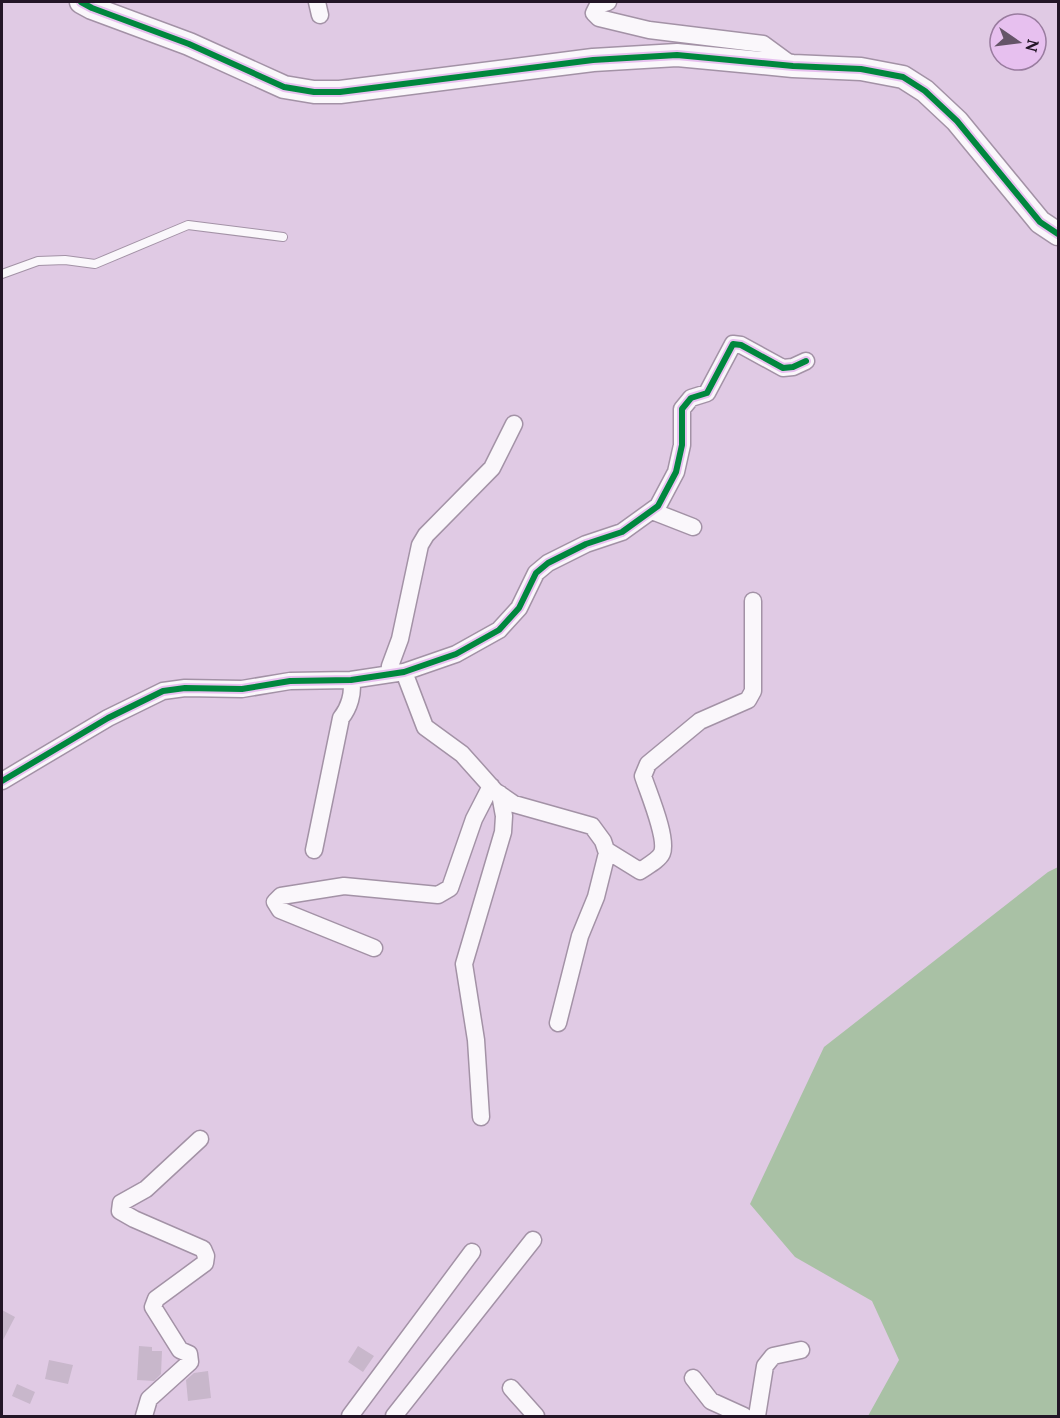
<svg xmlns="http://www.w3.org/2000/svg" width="1060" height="1418" font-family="Lora,serif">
	<rect width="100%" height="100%" fill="#e0cae4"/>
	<path fill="#a9c1a5" d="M1058 867V1416H868L899 1360 872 1301 795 1257 750 1204 824 1047 1048 872Z"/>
	<path fill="#c8b7cb" d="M2 1310 15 1317 2 1342Z
		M139 1346 152 1347V1351H162L161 1374 154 1381 137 1380Z
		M358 1346 374 1356 363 1372 348 1362Z
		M49 1360 73 1365 68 1384 45 1379Z
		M208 1371 211 1398 188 1401 186 1380 194 1373Z
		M17 1384 35 1392 30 1404 12 1396Z"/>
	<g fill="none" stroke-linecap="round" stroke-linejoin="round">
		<defs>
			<path id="lane" d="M2 274 38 261 65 260 95 264 188 225 283 237"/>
			<path id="street" d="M317 2 320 15
				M608 2 598 5 594 13 599 18 649 30 763 44 793 66
				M652 511 693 527
				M404 672 425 727 462 754 495 791 514 804 592 826 603 841 607 853 596 897 580 936 558 1023
				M389 674 390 666 400 639 420 545 426 535 492 468 514 424
				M2 781 108 718 163 691 185 688 242 689 290 681 351 680 404 672 456 654 499 630 519 608 536 573 548 563 586 544 622 532 658 506 676 472 682 445V409L691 398 707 393 733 344 741 345 783 368 793 367 806 361
				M314 850 341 718C349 708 354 693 351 680
				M606 850 640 871C647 866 659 860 662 853 668 838 648 792 643 776L648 764 700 721 748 700 753 691V601
				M374 948 280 910 275 902 281 896 344 886 438 895 450 888 474 819 491 786
				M481 1117 476 1040 464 964 503 832 504 816 500 794
				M693 1378 711 1401 744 1416
				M511 1388 536 1416
				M144 1416 149 1399 190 1362 189 1354 180 1350 153 1307 156 1299 205 1263 206 1256 203 1249 134 1219 120 1211 121 1203 146 1189 200 1139
				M350 1416 472 1252
				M394 1416 533 1240
				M757 1416 765 1366 773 1356 801 1350"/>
			<path id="secondary" d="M81 2 92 8 189 44 284 87 314 92H340L593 60 677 55 793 66 861 69 903 77 925 91 957 121 1040 222 1058 234"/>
		</defs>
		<use href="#lane" stroke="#a392a6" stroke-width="10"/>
		<use href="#street" stroke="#a392a6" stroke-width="19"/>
		<use href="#secondary" stroke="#a392a6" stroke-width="25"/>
		<use href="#lane" stroke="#faf7fb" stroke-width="8"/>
		<use href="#street" stroke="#faf7fb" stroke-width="16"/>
		<use href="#secondary" stroke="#faf7fb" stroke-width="22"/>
		<defs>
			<path id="cycleway" d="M81 2 92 8 189 44 284 87 314 92H340L593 60 677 55 793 66 861 69 903 77 925 91 957 121 1040 222 1058 234
				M2 781 108 718 163 691 185 688 242 689 290 681 351 680 404 672 456 654 499 630 519 608 536 573 548 563 586 544 622 532 658 506 676 472 682 445V409L691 398 707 393 733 344 741 345 783 368 793 367 806 361"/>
		</defs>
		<use href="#cycleway" stroke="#e7c0ef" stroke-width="10"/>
		<use href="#cycleway" stroke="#00873e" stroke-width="6"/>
	</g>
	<rect width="1060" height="1418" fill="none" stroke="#231526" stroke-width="6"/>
	<g transform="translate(1018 42) rotate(104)"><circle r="28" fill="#e7c0ef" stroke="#997c9f" stroke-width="1.5"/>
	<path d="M0-4.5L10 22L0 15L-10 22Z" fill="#655468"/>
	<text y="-9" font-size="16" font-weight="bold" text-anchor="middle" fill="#231526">N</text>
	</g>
</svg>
